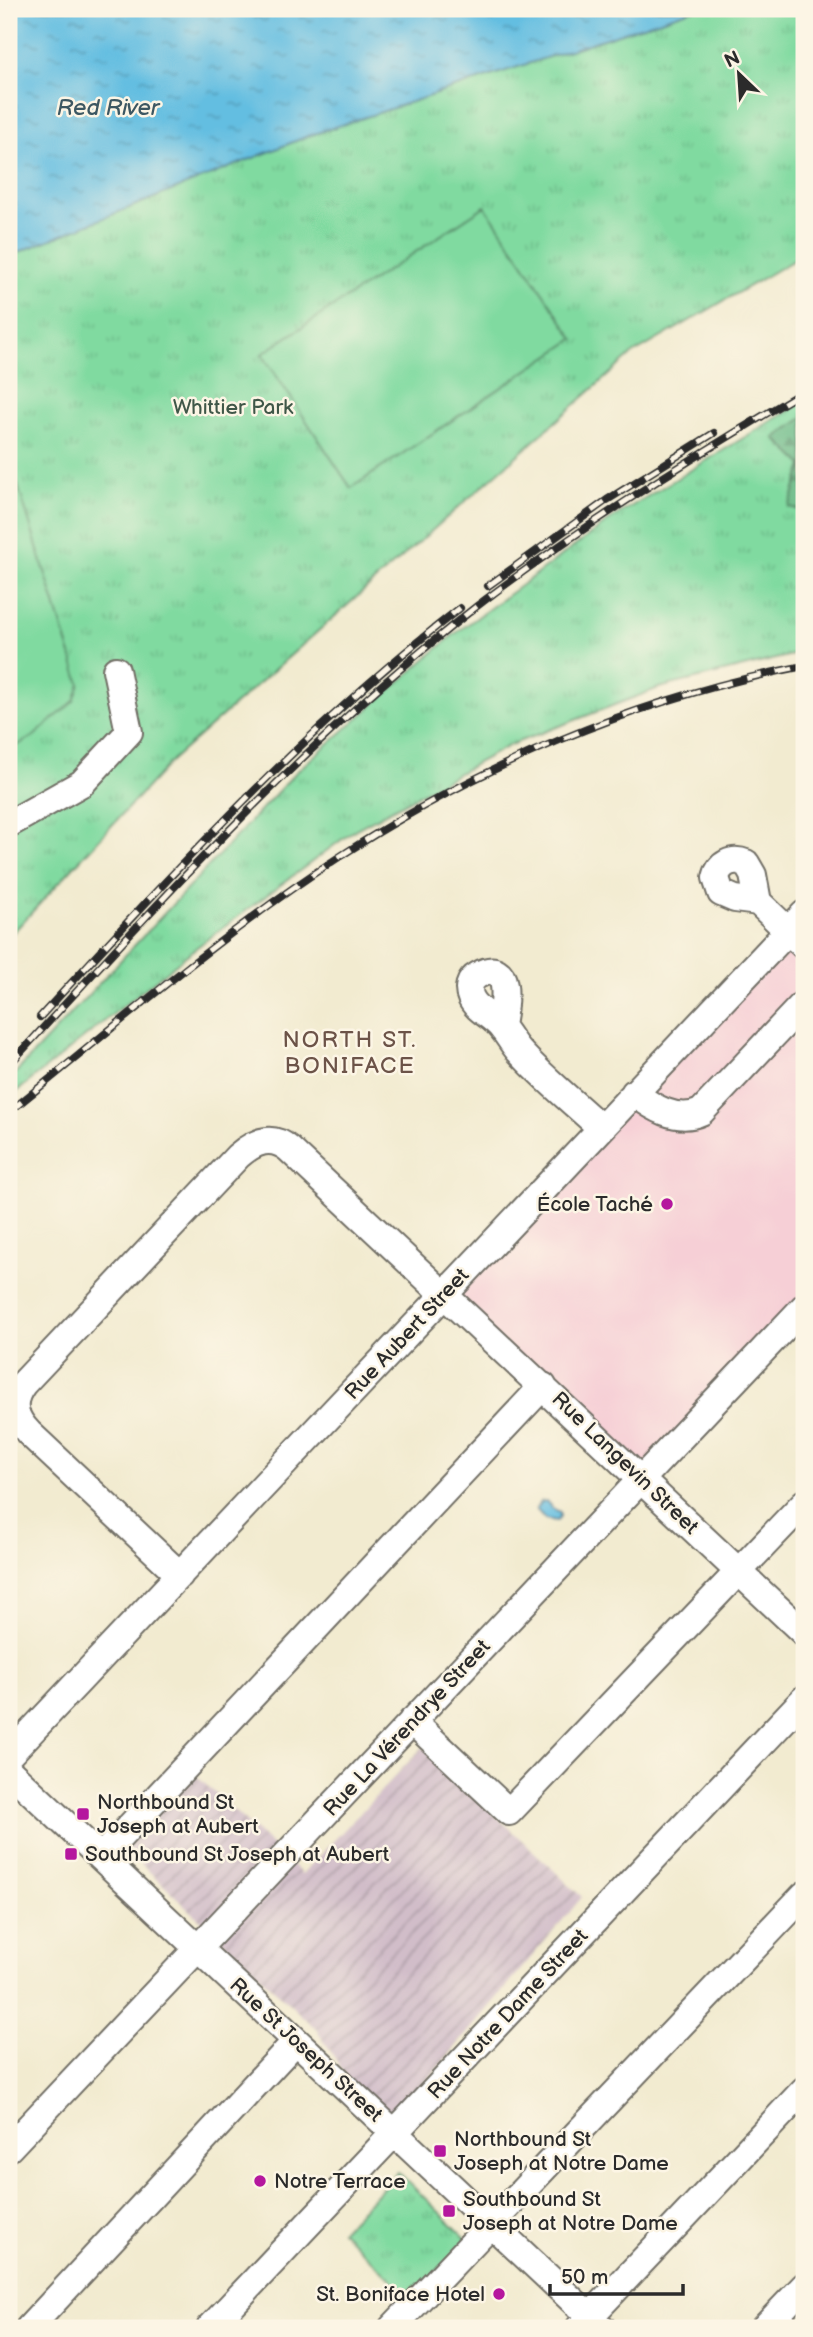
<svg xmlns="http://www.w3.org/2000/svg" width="813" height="2337" font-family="'Balsamiq Sans',sans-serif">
	<defs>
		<pattern id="industrial-furrows" width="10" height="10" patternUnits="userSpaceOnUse" patternTransform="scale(1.75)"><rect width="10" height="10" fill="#d1bdc9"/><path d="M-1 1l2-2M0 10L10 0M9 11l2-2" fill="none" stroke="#aa9aa3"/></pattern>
		<pattern id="grass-tufts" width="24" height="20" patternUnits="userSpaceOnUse" patternTransform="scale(1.75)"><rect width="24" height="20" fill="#80daa0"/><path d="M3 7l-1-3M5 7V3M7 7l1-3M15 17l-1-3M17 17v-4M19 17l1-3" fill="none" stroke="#6fbb8a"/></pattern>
		<pattern id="forest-firs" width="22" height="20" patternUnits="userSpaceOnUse" patternTransform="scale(1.75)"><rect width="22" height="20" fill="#68ba86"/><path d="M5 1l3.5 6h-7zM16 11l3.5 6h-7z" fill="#56976e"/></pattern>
		<pattern id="water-ripples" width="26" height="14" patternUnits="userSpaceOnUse" patternTransform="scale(1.75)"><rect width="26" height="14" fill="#64bee1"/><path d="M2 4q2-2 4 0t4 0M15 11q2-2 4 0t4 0" fill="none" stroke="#539bb7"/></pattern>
	</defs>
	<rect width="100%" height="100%" fill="#fcf5e5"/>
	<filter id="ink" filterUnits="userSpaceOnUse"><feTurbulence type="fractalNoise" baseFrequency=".0143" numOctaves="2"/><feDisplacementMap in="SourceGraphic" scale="14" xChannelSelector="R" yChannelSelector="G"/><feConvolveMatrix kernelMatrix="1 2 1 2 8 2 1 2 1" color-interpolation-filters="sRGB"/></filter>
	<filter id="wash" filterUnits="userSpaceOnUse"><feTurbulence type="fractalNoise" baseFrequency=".00686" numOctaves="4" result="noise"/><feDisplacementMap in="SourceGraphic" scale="28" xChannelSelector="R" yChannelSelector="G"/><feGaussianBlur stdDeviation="1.57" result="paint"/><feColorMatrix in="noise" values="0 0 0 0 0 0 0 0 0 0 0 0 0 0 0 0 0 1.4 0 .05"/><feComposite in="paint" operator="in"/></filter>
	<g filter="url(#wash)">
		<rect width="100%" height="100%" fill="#f2ebd0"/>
		<path fill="#f6cfd6" d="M804 925V1307L641 1479 444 1294Z"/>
		<path fill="url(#industrial-furrows)" d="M423 1747 582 1897 382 2134 318 2031 120 1844 190 1770 302 1874Z"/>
		<path fill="url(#grass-tufts)" stroke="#568266" stroke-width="2" d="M694 9H804V254L631 355 172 760 9 937V256L308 136Z
			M804 401V652L659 688 510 745 356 829 193 950 9 1098V1080L297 771 452 636 617 515Z
			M398 2172 468 2240 412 2299 341 2231Z"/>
		<path fill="url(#forest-firs)" stroke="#4a7258" stroke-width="2" d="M804 412V511L789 507 803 465 775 438 803 418Z"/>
		<path fill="#80daa0" stroke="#568266" stroke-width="2" d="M485 206 574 339 351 488 262 354Z
			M9 457 80 684 74 701 34 736 9 750Z"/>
		<path fill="url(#water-ripples)" stroke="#487486" stroke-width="2" d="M9 9H694L308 136 9 256Z
			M546 1501 552 1508 560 1512V1516L557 1521 545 1519 536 1509 540 1502Z"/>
	</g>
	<g filter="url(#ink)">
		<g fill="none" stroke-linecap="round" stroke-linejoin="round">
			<defs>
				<path id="minor" d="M9 824 82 783 129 732 116 670
					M758 902 735 899 721 893 716 878C719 864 732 857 746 863L753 875 758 902 804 946
					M501 1026C504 1009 514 955 478 975 469 980 467 989 471 998 477 1011 493 1016 502 1028 508 1035 512 1043 518 1050 543 1078 573 1102 601 1128
					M634 1093C652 1107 677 1123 701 1112L804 1003
					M180 1575 29 1433C14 1417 9 1403 23 1384L238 1156C254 1142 271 1134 289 1149L804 1633
					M412 1721 509 1812 804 1503
					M9 1755 804 914
					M9 1771 602 2328
					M101 1857 543 1386
					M9 2148 804 1307
					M29 2328 296 2041
					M210 2328 804 1699
					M392 2328 804 1895
					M579 2328 804 2090
					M764 2328 804 2286"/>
			</defs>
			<use href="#minor" stroke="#716e65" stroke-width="30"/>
			<use href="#minor" stroke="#fff" stroke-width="26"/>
			<defs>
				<path id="rail" d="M488 586 607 500 714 433
					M40 1017C173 872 305 728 460 608
					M9 1065C157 904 304 741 477 606 581 526 692 458 804 391
					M9 1112C116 1026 221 934 336 859 478 766 637 698 804 666"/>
			</defs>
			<use href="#rail" stroke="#2b2b2b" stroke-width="8"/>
			<use href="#rail" stroke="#fcf5e5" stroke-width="5" stroke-dasharray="16" stroke-linecap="butt"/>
		</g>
	</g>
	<g fill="#b5179e" stroke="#fcf5e5" stroke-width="2.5">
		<circle cx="667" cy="1204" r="7"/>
		<rect x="76" y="1807" width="14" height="14" rx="3.5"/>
		<rect x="64" y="1847" width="14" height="14" rx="3.5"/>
		<rect x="433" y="2144" width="14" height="14" rx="3.5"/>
		<circle cx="260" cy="2181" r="7"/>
		<rect x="442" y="2204" width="14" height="14" rx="3.5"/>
		<circle cx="499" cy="2294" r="7"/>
	</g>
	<g text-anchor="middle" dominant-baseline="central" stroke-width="5" stroke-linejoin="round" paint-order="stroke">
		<g font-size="21" fill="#405748" stroke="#fcf5e5">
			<text x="233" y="407">Whittier Park</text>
		</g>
		<g font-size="21" fill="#2b2b2b" stroke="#fcf5e5" text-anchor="start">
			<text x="653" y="1204" text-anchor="end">École Taché</text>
			<text x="97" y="1802">Northbound St<tspan x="97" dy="24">Joseph at Aubert</tspan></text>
			<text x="85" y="1854">Southbound St Joseph at Aubert</text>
			<text x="454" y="2139">Northbound St<tspan x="454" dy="24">Joseph at Notre Dame</tspan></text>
			<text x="274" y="2181">Notre Terrace</text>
			<text x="463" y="2199">Southbound St<tspan x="463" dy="24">Joseph at Notre Dame</tspan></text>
			<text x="485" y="2294" text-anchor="end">St. Boniface Hotel</text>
		</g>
		<g font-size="21" fill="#2b2b2b" stroke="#fcf5e5">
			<text transform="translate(407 1334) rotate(-47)">Rue Aubert Street</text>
			<text transform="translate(625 1463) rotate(44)">Rue Langevin Street</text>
			<text transform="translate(407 1728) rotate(-47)">Rue La Vérendrye Street</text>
			<text transform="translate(508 2014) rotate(-47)">Rue Notre Dame Street</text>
			<text transform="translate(306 2050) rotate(43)">Rue St Joseph Street</text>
		</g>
		<g font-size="23" font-style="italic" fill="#3c5762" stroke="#fcf5e5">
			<text x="108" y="108">Red River</text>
		</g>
		<g font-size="23" letter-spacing="2" fill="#6c5348" stroke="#fcf5e5">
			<text x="350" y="1040">NORTH ST.<tspan x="350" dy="26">BONIFACE</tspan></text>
		</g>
	</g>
	<rect width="813" height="2337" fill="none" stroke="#fcf5e5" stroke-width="35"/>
	<g transform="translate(739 74) rotate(335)" stroke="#fcf5e5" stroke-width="5" paint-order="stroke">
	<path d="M0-5L12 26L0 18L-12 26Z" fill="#2b2b2b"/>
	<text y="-10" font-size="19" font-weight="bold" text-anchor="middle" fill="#2b2b2b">N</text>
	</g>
	<path d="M550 2284v10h133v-10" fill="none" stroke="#2b2b2b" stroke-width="3.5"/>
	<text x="561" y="2284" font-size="21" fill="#2b2b2b" stroke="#fcf5e5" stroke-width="5" paint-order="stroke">50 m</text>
</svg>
